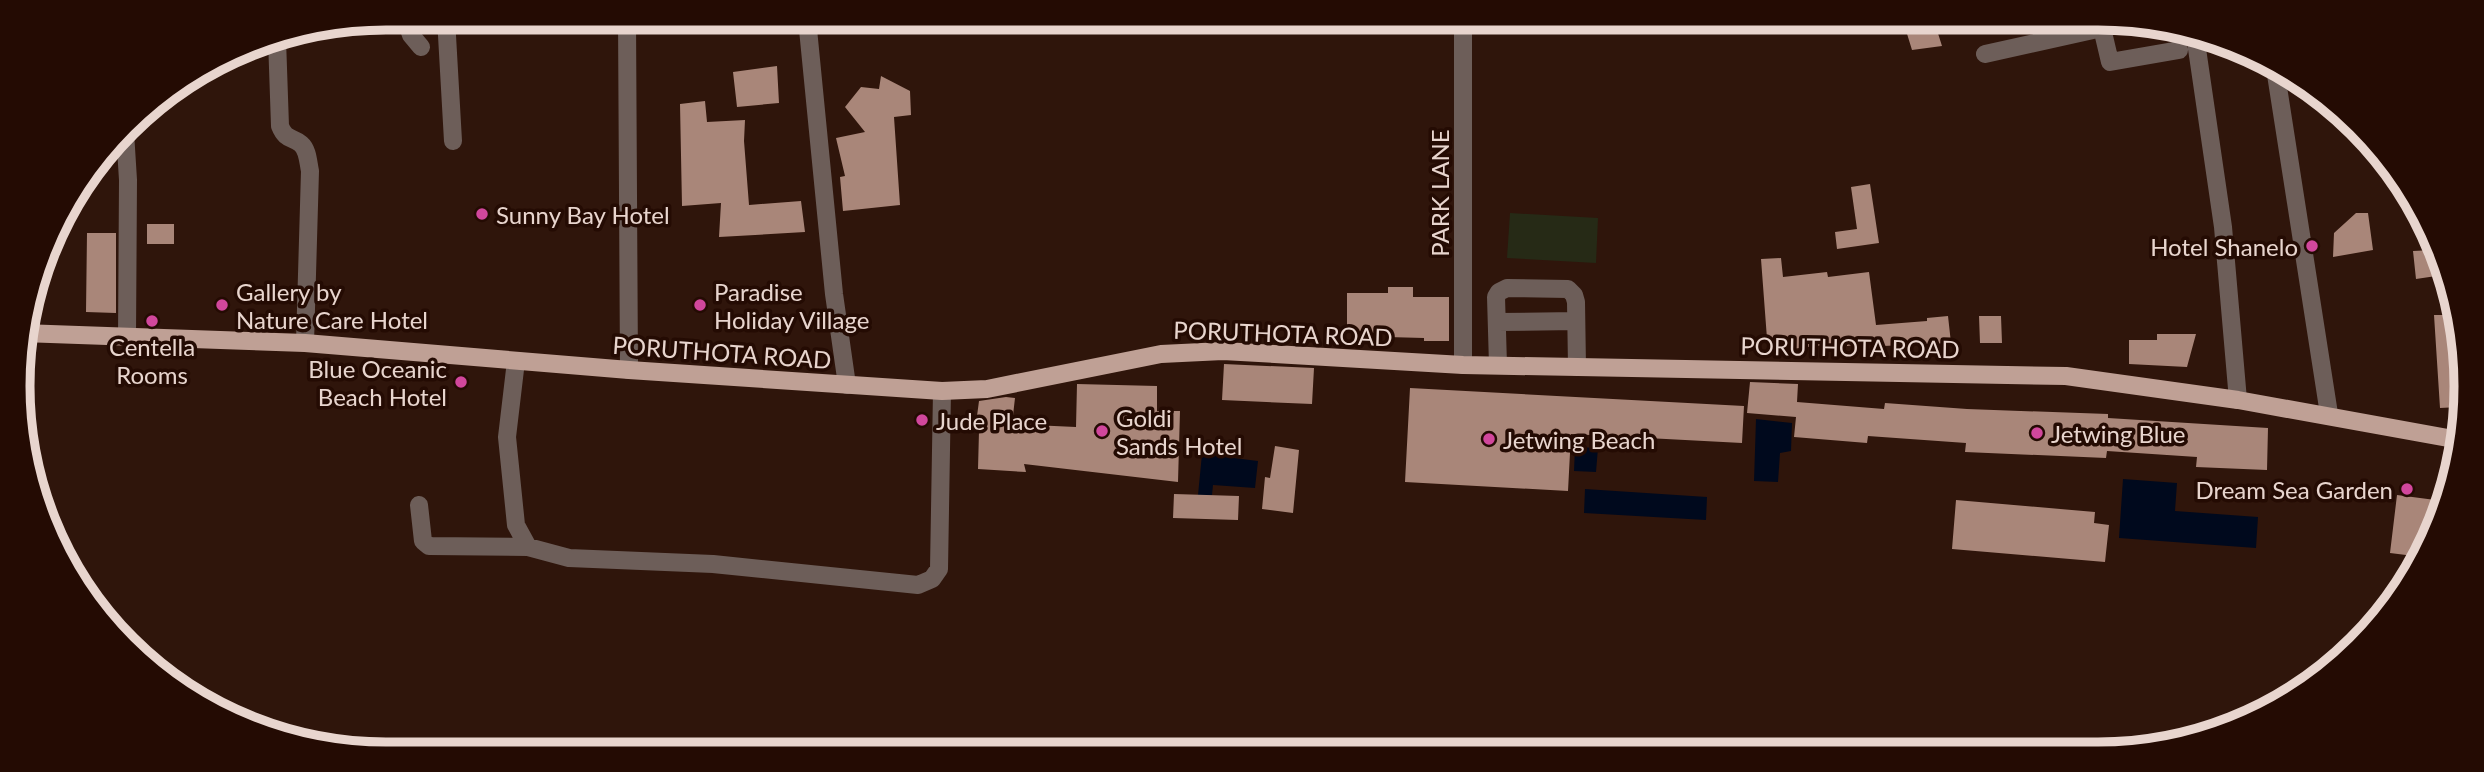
<svg xmlns="http://www.w3.org/2000/svg" width="2484" height="772" font-family="Lato,sans-serif">
	<rect width="100%" height="100%" fill="#2f150b"/>
	<path fill="#262a16" d="M1510 213 1598 218 1596 263 1507 258Z"/>
	<path fill="#00091d" d="M1756 419 1792 423 1791 451 1780 453 1778 482 1754 481Z
		M1575 447 1598 448 1596 472 1574 471Z
		M1202 454 1258 461 1255 488 1213 485 1212 495H1198Z
		M2123 479 2177 483 2175 511 2258 517 2256 548 2119 538Z
		M1585 489 1707 497 1706 520 1584 513Z"/>
	<path fill="#a98679" d="M1904 24H1935L1942 46 1912 50Z
		M777 66 779 103 737 107 733 72Z
		M881 76 910 91 911 115 894 117 900 205 843 211 840 177 845 176 836 138 865 132 845 107 861 87 879 89Z
		M705 101 707 122 745 120 744 141 749 205 801 201 805 232 719 237 721 203 682 206 680 104Z
		M1870 184 1879 243 1837 249 1835 232 1857 229 1851 187Z
		M2356 213H2368L2373 250 2333 257 2334 233Z
		M147 224H174V244H147Z
		M87 233H116V313L86 312Z
		M2433 250 2443 275 2416 279 2413 251Z
		M1781 258 1783 277 1827 272 1828 277 1869 272 1876 325 1927 321V318L1948 316 1951 343 1883 346 1882 341 1847 346V342L1768 352 1761 259Z
		M1388 287H1413V297H1449V341H1424V338L1387 337 1388 333H1347V293H1388Z
		M2434 315H2459V407L2440 408Z
		M1979 316H2001L2002 343H1980Z
		M2157 334H2196L2187 367 2129 364V340H2157Z
		M1224 364 1314 368 1312 404 1222 400Z
		M1750 382 1798 384 1797 402 1884 409 1885 403 1967 409 2108 414V418L2268 428 2267 470 2196 467 2197 457 2107 451 2106 458 1965 452 1966 443 1868 436 1867 443 1794 437 1796 417 1747 413Z
		M1077 384 1157 386V411H1180L1178 482 1024 464 1026 472 978 469 979 431H975L979 401 1006 397 1015 398 1012 424 1076 427Z
		M1410 388 1744 406 1742 443 1571 434 1568 491 1405 482Z
		M1275 446 1299 450 1293 513 1262 509 1265 477 1270 478Z
		M1174 494 1239 496 1238 520 1173 518Z
		M2397 495 2443 501 2422 557 2390 553Z
		M1956 500 2095 512 2094 523 2109 525 2105 562 1952 549Z"/>
	<g fill="none" stroke-linecap="round" stroke-linejoin="round">
		<path stroke="#6d5e59" stroke-width="18" d="M405 18 411 35 421 47
			M446 18 453 141
			M627 18 629 370
			M807 19 834 294 847 385
			M2102 28 2110 62 2179 50
			M2195 35 2223 227 2238 400
			M277 39 280 126C286 141 292 136 301 144 308 150 308 162 310 171L305 343
			M1985 54 2120 24
			M2275 68 2329 414
			M125 132 128 180 127 338
			M1497 322 1576 321
			M31 333V302
			M516 361 507 437 516 525 528 547 569 558 713 564 918 585 932 579 939 569 942 391
			M1463 365V22
			M1498 365 1496 297 1499 292 1507 288 1568 289 1574 295 1576 302 1577 367
			M419 505 423 541 429 546 528 547"/>
		<path stroke="#bfa095" stroke-width="18" d="M22 333 305 343 629 370 942 391 987 389 1161 354 1223 351 1463 365 2066 376 2238 400 2459 440"/>
	</g>
	<g fill="#d1479c" stroke="#240b03" stroke-width="2.5">
		<circle cx="482" cy="214" r="7"/>
		<circle cx="2312" cy="246" r="7"/>
		<circle cx="222" cy="305" r="7"/>
		<circle cx="700" cy="305" r="7"/>
		<circle cx="152" cy="321" r="7"/>
		<circle cx="461" cy="382" r="7"/>
		<circle cx="922" cy="420" r="7"/>
		<circle cx="1102" cy="431" r="7"/>
		<circle cx="2037" cy="433" r="7"/>
		<circle cx="1489" cy="439" r="7"/>
		<circle cx="2407" cy="489" r="7"/>
	</g>
	<g text-anchor="middle" dominant-baseline="central" stroke-width="7" stroke-linejoin="round" paint-order="stroke">
		<g font-size="24" fill="#e8d5ce" stroke="#240b03">
			<text transform="translate(1439 193) rotate(-90)">PARK LANE</text>
			<text transform="translate(1283 333) rotate(2)">PORUTHOTA ROAD</text>
			<text transform="translate(1850 347) rotate(1)">PORUTHOTA ROAD</text>
			<text transform="translate(722 352) rotate(4)">PORUTHOTA ROAD</text>
		</g>
		<g font-size="24" fill="#e8d5ce" stroke="#240b03" text-anchor="start">
			<text x="496" y="214">Sunny Bay Hotel</text>
			<text x="2298" y="246" text-anchor="end">Hotel Shanelo</text>
			<text x="236" y="291">Gallery by<tspan x="236" dy="28">Nature Care Hotel</tspan></text>
			<text x="714" y="291">Paradise<tspan x="714" dy="28">Holiday Village</tspan></text>
			<text x="152" y="346" text-anchor="middle">Centella<tspan x="152" dy="28">Rooms</tspan></text>
			<text x="447" y="368" text-anchor="end">Blue Oceanic<tspan x="447" dy="28">Beach Hotel</tspan></text>
			<text x="1116" y="417">Goldi<tspan x="1116" dy="28">Sands Hotel</tspan></text>
			<text x="936" y="420">Jude Place</text>
			<text x="2051" y="433">Jetwing Blue</text>
			<text x="1503" y="439">Jetwing Beach</text>
			<text x="2393" y="489" text-anchor="end">Dream Sea Garden</text>
		</g>
	</g>
	<path d="M0 0H2484V772H0ZM386 30H2098A356 356 0 0 1 2454 386V386A356 356 0 0 1 2098 742H386A356 356 0 0 1 30 386V386A356 356 0 0 1 386 30Z" fill="#240b03" fill-rule="evenodd"/>
	<path fill="none" stroke="#e8d5ce" stroke-width="9" d="M386 30H2098A356 356 0 0 1 2454 386V386A356 356 0 0 1 2098 742H386A356 356 0 0 1 30 386V386A356 356 0 0 1 386 30Z"/>
</svg>
